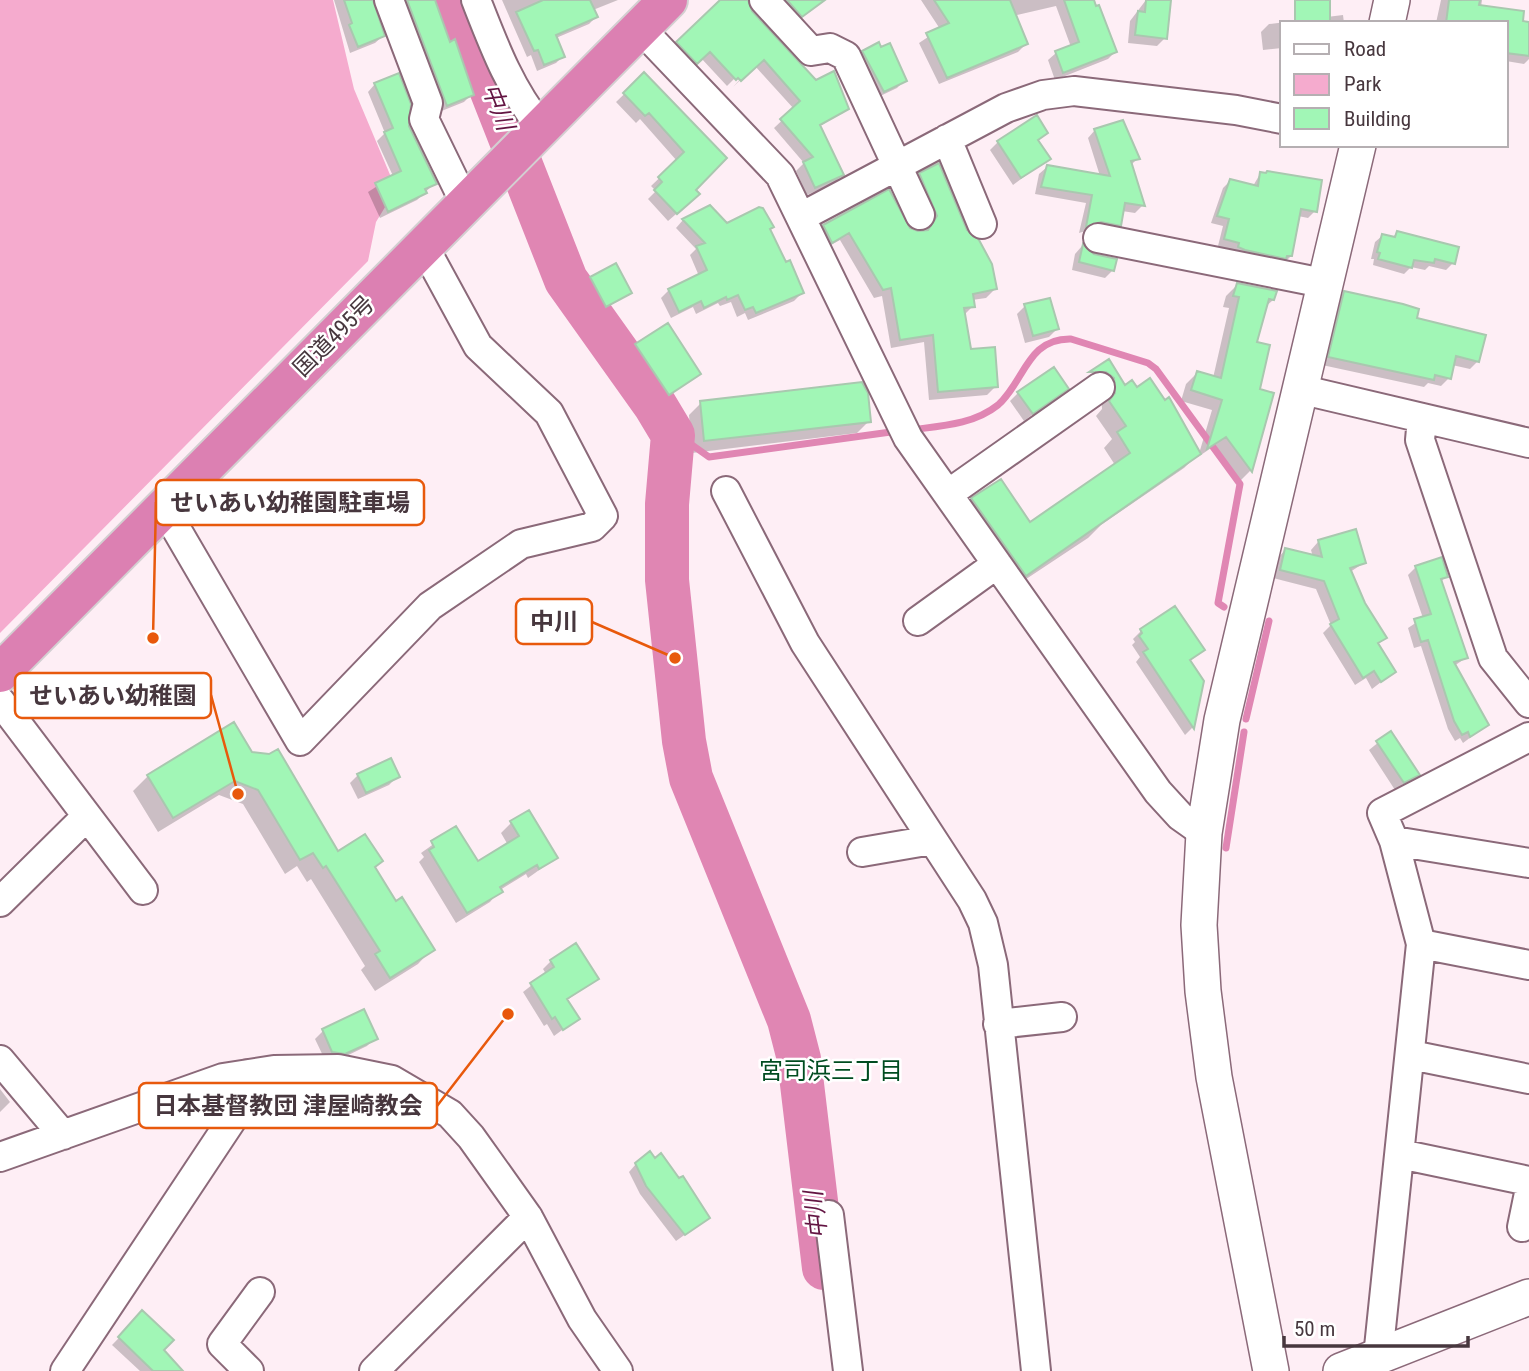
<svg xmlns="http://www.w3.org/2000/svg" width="1529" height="1371" font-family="'Roboto Condensed','Noto Sans JP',sans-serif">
	<rect width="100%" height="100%" fill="#feeef5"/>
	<path fill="#f5abce" d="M0 0H333L354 89 396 189 376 222 368 261 0 633Z"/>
	<path fill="#0003" d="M334 0H372L383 36 375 43 350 53Z
		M396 0H432L472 94 464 102 439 112Z
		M502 0H618L593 10 596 17 589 24 556 38 563 56 556 63 537 71 531 55 527 57Z
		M723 0H746L750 12 816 82 847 108 819 127 842 175 834 183 807 195 796 171 804 163 774 128 794 109 755 66 733 87 746 73 743 70 727 86 701 58 689 70 670 51Z
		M772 0H820L821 1 794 24Z
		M921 0H1094L1115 52 1108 59 1055 80 1048 60 1056 53 1071 47 1056 6 1013 16 1026 44 1018 52 939 84 919 43 940 29Z
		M1146 0H1157L1165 38 1157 46 1128 43 1130 21Z
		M1441 0H1482L1481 7 1529 27V59L1524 64 1506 61V23H1436Z
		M1343 15 1344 23H1282V48L1263 50 1261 32 1269 24Z
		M863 52 905 80 897 88 876 98 855 60Z
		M644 75 725 158 693 190 690 202 668 221 648 199 656 191 651 186 677 161 640 119 636 123 616 102Z
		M375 84 407 127 435 183 417 200 380 218 368 192 393 176 377 141 385 133 368 92Z
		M1095 130 1130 135 1138 158 1131 165 1143 205 1135 213 1122 211 1120 225 1112 233 1092 229 1079 233 1086 203 1035 194 1039 174 1047 167 1100 176 1088 138Z
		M1046 133 1037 142 1048 159 1013 185 990 150 998 142Z
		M1260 174 1315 211 1308 218 1298 216 1291 256 1284 263 1232 254 1233 250 1218 246 1223 226 1211 223 1223 188 1230 181 1253 186Z
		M920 175 965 231 995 289 986 298 972 300 973 306 964 315 970 351 996 386 987 395 929 400 924 342 891 348 882 296 874 298 840 240 822 250 815 235 824 227 925 232 929 226 911 183Z
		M710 208 727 225 768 230 802 293 794 301 748 320 745 313 737 317 731 302 720 306 718 303 696 314 693 307 671 318 661 298 669 290 699 276 690 255 696 249 676 228 683 220Z
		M1397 233 1453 263 1446 270 1429 266 1425 270 1411 267 1404 274 1373 265 1374 259H1371L1375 242 1382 236 1392 238Z
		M1082 246 1113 270 1105 278 1072 270 1075 254Z
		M591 278 629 293 597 314 583 286Z
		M1237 285 1273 300 1265 307 1255 343 1258 390 1272 395 1250 471 1240 481 1214 446 1198 457 1212 410 1181 401 1186 384 1197 373 1213 378 1229 308 1223 307 1226 296Z
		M1345 293 1415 319 1478 361 1470 369 1452 365 1449 378 1441 386 1428 383 1424 387 1322 365 1337 301Z
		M1025 306 1057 329 1049 337 1025 343 1017 314Z
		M637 346 699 373 660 402 629 354Z
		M1108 362 1124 387 1198 454 1184 468 1101 525 1088 538 1011 589 958 513 972 500 1000 482 1030 524 1115 465 1104 448 1112 439 1096 416 1102 409 1101 392 1079 385Z
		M1067 388 1024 421 1010 401 1018 393Z
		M701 403 869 421 857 433 692 453 689 415Z
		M1318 542 1364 563 1350 572 1363 604 1384 638 1378 645 1394 672 1372 689 1366 678 1355 685 1323 633 1331 625 1316 589 1273 578 1278 558 1285 550 1313 557 1311 550Z
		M1416 567 1446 576 1440 583 1466 658 1454 666 1487 725 1463 743 1460 738 1455 741 1448 729 1421 646 1414 648 1408 628 1423 618 1408 575Z
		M1141 631 1203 650 1189 662 1202 681 1192 728 1185 735 1136 662 1140 657 1132 645 1135 642 1133 639Z
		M1390 733 1418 774 1395 790 1369 750Z
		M251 753 338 853 374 868 396 903 432 949 418 964 375 991 361 970 365 966 311 879 307 882 297 866 285 874 243 804 219 795 158 832 133 791 148 776Z
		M358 775 397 777 389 785 358 799 350 783Z
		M511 823 556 858 528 878 526 874 500 890 490 902 456 923 419 862 424 857 421 853 456 828 477 863 508 845 501 833Z
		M551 961 597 978 566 1001 577 1019 554 1036 547 1024 544 1026 523 992 546 974 543 969Z
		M363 1011 375 1038 367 1046 336 1061 325 1060 315 1039 323 1031Z
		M0 1089 10 1102 0 1112Z
		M636 1164 708 1218 676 1241 640 1194 629 1172Z
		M143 1313 161 1350 180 1371H140L112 1345Z"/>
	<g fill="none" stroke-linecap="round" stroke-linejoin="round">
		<path stroke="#e086b3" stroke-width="7" d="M910 430C940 426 973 425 998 405 1025 381 1027 338 1071 339L1148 363 1156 369 1240 484 1218 603 1224 607
			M673 435H678L709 457 898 431
			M1246 719 1269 621
			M1226 848 1244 732"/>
		<path stroke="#e086b3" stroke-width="44" d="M456 0 566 280 655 405 673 435 667 504V580L684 741 691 778 789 1020 799 1059 824 1268"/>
	</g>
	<path fill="#a1f6b6" stroke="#a9c8af" stroke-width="2" d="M344 0H373L385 36 358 47 349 25 352 23Z
		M407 0H435L450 42 455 39 474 95 447 106Z
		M543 0H590L598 17 556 35 565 57 544 65 538 50 534 51 516 12Z
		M720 0H748L752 11 816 80 834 71 849 109 820 125 844 175 815 188 803 162 813 157 780 119 800 101 764 60 741 81 738 78 736 80 710 52 697 64 676 42Z
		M787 0H825L802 17Z
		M934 0H1010L1028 44 947 78 926 33 949 23Z
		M1064 0H1094L1096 6 1099 5 1117 52 1063 73 1055 51 1079 42Z
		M1146 0H1171L1167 39 1135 35 1138 11 1145 12Z
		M1295 0H1330V23H1295Z
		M1449 0H1480L1479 5 1524 11 1523 21 1529 22V56L1506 53V23H1446Z
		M879 42 881 47 890 43 907 81 884 92 862 51Z
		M644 72 727 158 696 190 700 194 677 214 654 190 662 182 658 177 684 152 649 113 645 116 623 93Z
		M399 73 411 104 409 126 437 184 425 189 427 193 388 212 375 183 401 171 384 132 393 128 374 83Z
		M1037 115 1048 133 1038 140 1051 159 1021 178 997 141Z
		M1123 120 1140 159 1131 161 1145 206 1125 203 1121 226 1101 222 1086 227 1092 195 1041 187 1047 165 1110 176 1094 129Z
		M939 163 967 230 979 240 992 264 997 289 973 294 975 307 964 308 971 349 995 347 998 387 938 392 933 335 900 340 891 288 883 290 849 233 832 243 823 225 889 189 910 228 918 231 928 230 937 216 919 173Z
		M1267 171 1322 180 1317 212 1301 209 1292 256H1287L1286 259 1245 250 1238 247 1239 243 1224 239 1229 219 1217 216 1230 179 1258 186 1260 172 1266 173Z
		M710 205 727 223 759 207 763 208 774 227 770 229 786 262 790 260 804 293 756 313 753 307 745 310 738 295 727 300 726 297 704 308 701 301 679 312 668 289 707 270 696 246 705 243 682 219Z
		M1397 231 1459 247 1455 264 1435 259 1434 263 1414 260 1412 268 1378 259 1380 253 1377 252 1382 234 1395 237Z
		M1083 244 1094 254 1117 259 1114 271 1079 262Z
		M616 263 632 293 606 307 590 277Z
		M1237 283 1277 291 1274 300 1269 299 1257 342 1270 345 1260 389 1274 393 1252 472 1226 437 1207 449 1222 400 1191 390 1197 371 1221 378 1239 297 1233 296Z
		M1344 291 1403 304 1419 309 1417 318 1486 335 1479 362 1456 356 1451 379 1435 375 1434 380 1328 357Z
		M1050 298 1059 329 1033 336 1024 304Z
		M668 323 701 374 669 395 635 344Z
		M1109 359 1125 385 1132 380 1137 387 1150 378 1165 400 1169 397 1201 454 1026 576 971 498 1001 479 1030 522 1130 453 1117 432 1126 426 1109 401 1115 393 1114 378 1106 372H1089Z
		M1054 367 1069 389 1033 414 1017 392Z
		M862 382 868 393 871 422 704 441 700 401Z
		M1356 529 1366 563 1350 568 1365 603 1387 638 1378 643 1396 672 1381 682 1374 671 1363 678 1330 624 1339 619 1324 581 1280 570 1285 548 1322 557 1318 540Z
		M1442 557 1448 577 1441 579 1468 658 1454 662 1489 725 1470 737 1468 732 1462 735 1454 721 1428 640 1421 642 1414 619 1431 614 1415 566Z
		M1175 606 1205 650 1190 660 1204 681 1194 729 1143 652 1148 649 1139 636 1142 633 1140 629Z
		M234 722 252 752 269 754 278 749 338 851 365 834 383 861 375 867 396 901 402 897 435 950 390 978 375 954 380 951 326 866 323 868 313 853 300 860 258 790 235 781 173 818 147 775Z
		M1391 731 1420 775 1404 783 1376 741Z
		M391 758 400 777 366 793 357 774Z
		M529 810 558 858 539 869 537 865 500 887 503 892 467 913 429 850 434 847 431 841 456 826 478 861 519 836 510 821Z
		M576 943 599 979 567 999 580 1019 563 1030 555 1017 552 1019 530 983 554 967 550 960Z
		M364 1009 378 1039 345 1054 332 1052 322 1029Z
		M650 1151 655 1158 661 1153 679 1178 683 1176 710 1218 685 1235 646 1186 635 1163Z
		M142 1310 174 1340 164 1350 183 1371H153L118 1337Z"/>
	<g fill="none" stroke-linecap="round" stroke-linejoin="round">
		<defs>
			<path id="minor" d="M389 0 428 103 424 119 465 203
				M476 0C494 46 510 89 541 127
				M764 0 811 51 830 48 846 56 920 215
				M640 28 780 175 908 438 1158 792 1180 816 1204 833
				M947 139 982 224
				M801 217 1006 108 1043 95 1074 91 1236 110 1282 119
				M1098 238 1323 283
				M1299 389 1529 443
				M1422 418 1420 440 1493 658 1529 703
				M726 491 805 643 972 900 983 923 993 965 1036 1371
				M948 494 1100 387
				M164 508 300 741 430 606 521 544 592 527 603 516 549 413 478 346 423 245
				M918 621 997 564
				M0 701 143 890
				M1394 841 1529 863
				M862 852 932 840
				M0 902 86 817
				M1421 944 1529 965
				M998 1024 1062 1017
				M1411 1055 1529 1079
				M0 1060 63 1135
				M1400 1154 1529 1181
				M0 1157 223 1078 274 1070 338 1069 392 1080 450 1114 471 1137 528 1217 582 1319 618 1371
				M829 1215 848 1371
				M1522 1227 1529 1193
				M1378 1357 1421 944 1394 841 1382 813 1529 737
				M65 1371 245 1100 248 1074
				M249 1371 222 1344 260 1292
				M374 1371 528 1217"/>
			<path id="tertiary" d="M1387 23 1392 0
				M1271 1371 1214 1077 1203 991 1199 925 1204 833 1222 720 1358 145
				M1341 1371 1529 1297"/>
			<path id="trunk" d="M0 673 668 0"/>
		</defs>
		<use href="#minor" stroke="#8b6979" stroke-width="32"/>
		<use href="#tertiary" stroke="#8b6979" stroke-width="38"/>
		<use href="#trunk" stroke="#d3cfd1" stroke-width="42"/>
		<use href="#minor" stroke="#fff" stroke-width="28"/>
		<use href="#tertiary" stroke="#fff" stroke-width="35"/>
		<use href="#trunk" stroke="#dc80b2" stroke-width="38"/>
	</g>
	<g text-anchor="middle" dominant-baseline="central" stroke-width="5" stroke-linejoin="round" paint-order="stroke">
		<g font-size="23" fill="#47373e" stroke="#fff">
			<text transform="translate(334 336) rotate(-45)">国道495号</text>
		</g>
		<g font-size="24" font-style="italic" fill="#631442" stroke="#fff">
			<text transform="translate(498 107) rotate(69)">中川</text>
			<text transform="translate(816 1215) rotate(-97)">中川</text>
		</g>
		<g font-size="24" fill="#004c20" stroke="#fff">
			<text x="831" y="1071">宮司浜三丁目</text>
		</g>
	</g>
	<path fill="none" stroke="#e8590c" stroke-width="2.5" d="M153 638L156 502M675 658L592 622M238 794L211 695M508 1014L437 1106"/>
	<g fill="#e8590c" stroke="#fff" stroke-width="2.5">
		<circle cx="153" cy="638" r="7"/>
		<circle cx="675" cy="658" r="7"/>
		<circle cx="238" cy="794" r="7"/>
		<circle cx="508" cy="1014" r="7"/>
	</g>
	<g fill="#fff" stroke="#e8590c" stroke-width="2.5">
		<rect x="156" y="480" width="268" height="45" rx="7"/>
		<rect x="516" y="599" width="76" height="45" rx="7"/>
		<rect x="15" y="673" width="196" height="45" rx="7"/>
		<rect x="139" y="1083" width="298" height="45" rx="7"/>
	</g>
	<g font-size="24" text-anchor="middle" font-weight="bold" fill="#47373e">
		<text x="290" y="511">せいあい幼稚園駐車場</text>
		<text x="554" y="630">中川</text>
		<text x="113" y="704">せいあい幼稚園</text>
		<text x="288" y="1114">日本基督教団 津屋崎教会</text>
	</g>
	<rect x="1280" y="21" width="228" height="126" fill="#ffffff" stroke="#b5afb2" stroke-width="2"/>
	<rect x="1294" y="44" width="35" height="10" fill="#ffffff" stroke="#b5afb2" stroke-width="2"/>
	<text x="1344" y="56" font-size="21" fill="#47373e">Road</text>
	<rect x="1294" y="74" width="35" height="21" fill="#f5abce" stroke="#b5afb2" stroke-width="2"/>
	<text x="1344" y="91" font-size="21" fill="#47373e">Park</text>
	<rect x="1294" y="108" width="35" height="21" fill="#a1f6b6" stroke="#b5afb2" stroke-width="2"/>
	<text x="1344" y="126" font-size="21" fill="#47373e">Building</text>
	<path d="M1284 1336v10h184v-10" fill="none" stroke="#47373e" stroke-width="3.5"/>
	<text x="1294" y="1336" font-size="21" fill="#47373e" stroke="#ffffff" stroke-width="5" paint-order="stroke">50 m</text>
</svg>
